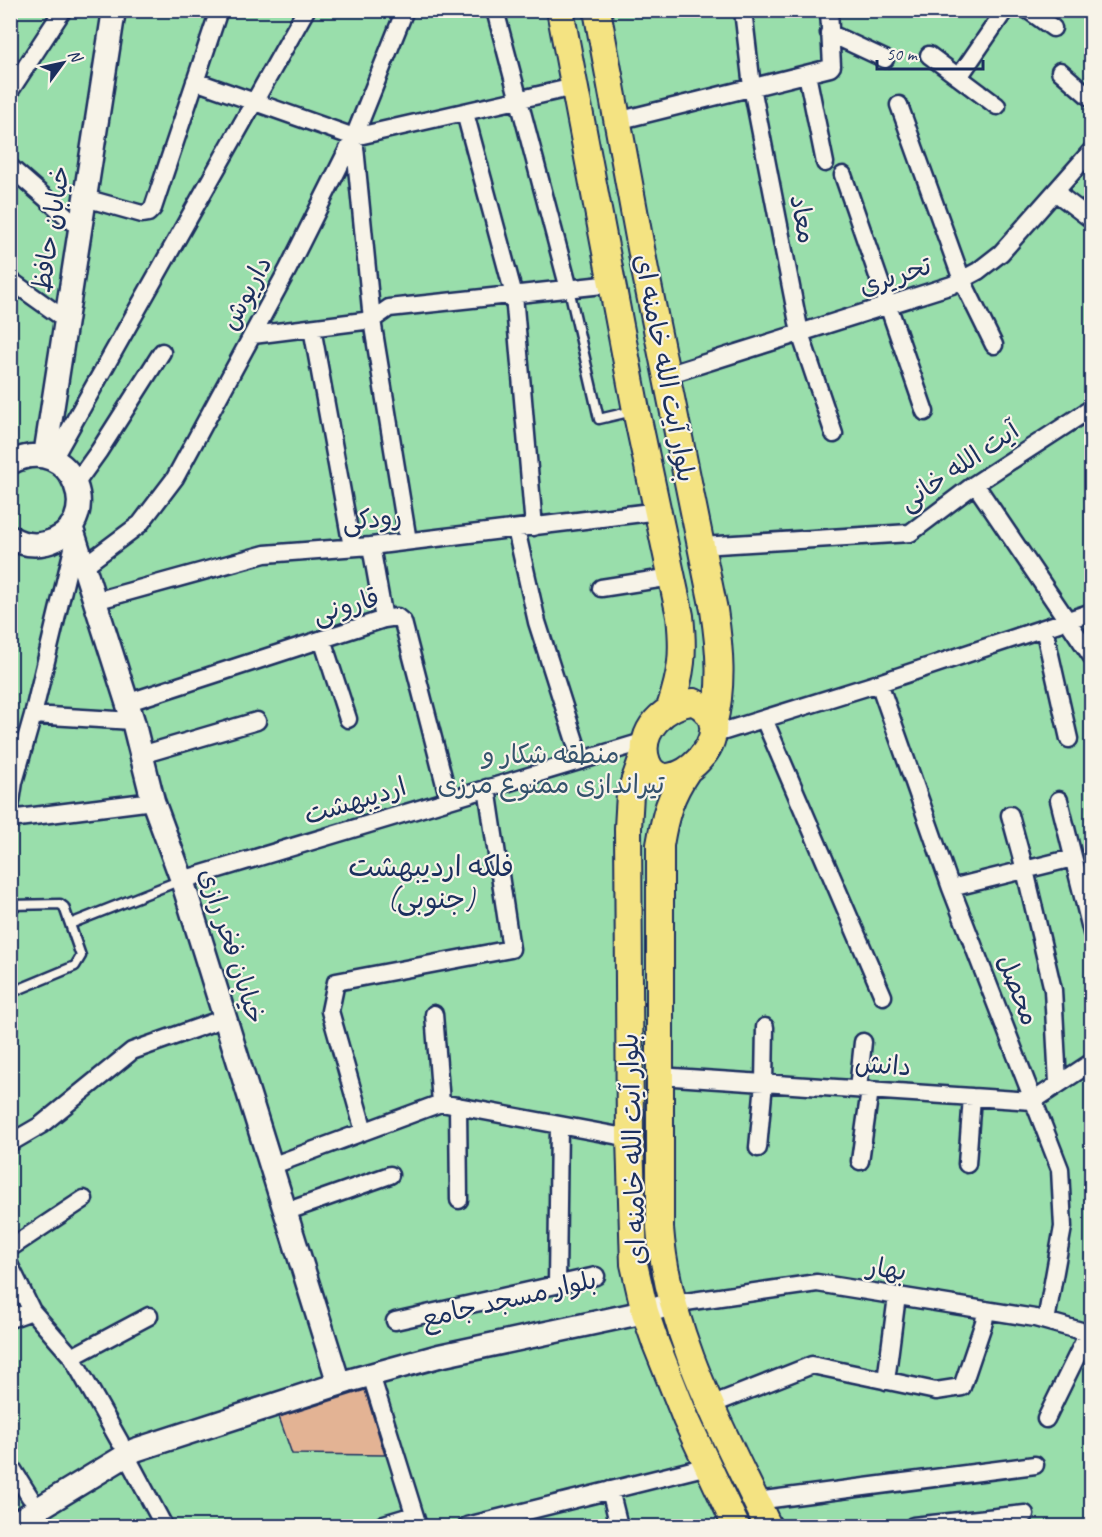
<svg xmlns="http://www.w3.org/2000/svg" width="1102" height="1537" font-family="Caveat,'Playpen Sans Arabic',sans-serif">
	<rect width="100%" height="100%" fill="#f3e6d7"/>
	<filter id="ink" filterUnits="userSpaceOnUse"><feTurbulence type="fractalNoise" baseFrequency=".0167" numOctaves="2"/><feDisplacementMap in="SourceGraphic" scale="12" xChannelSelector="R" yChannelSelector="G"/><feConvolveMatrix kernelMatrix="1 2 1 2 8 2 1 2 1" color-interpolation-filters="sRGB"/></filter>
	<g filter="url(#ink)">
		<path fill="#99deab" stroke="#5a8684" stroke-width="1.5" d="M11 11H1091V1526H11Z"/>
		<path fill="#e3b394" stroke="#1b2f5e" stroke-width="1.5" d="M365 1390 385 1455 292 1454 279 1417Z"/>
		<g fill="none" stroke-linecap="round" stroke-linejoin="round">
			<defs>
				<path id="lane" d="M569 289 599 419 633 411
					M10 905 60 904 64 907 81 956 75 966 10 993
					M70 924 181 880"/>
				<path id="street" d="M495 10 569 289
					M743 10 752 87 800 333 834 434
					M1028 10 1053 28
					M829 33 885 59
					M929 55 997 106
					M1060 71 1092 99
					M807 74 825 163
					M959 77 1005 10
					M195 81 354 137 574 87
					M10 91 63 10
					M899 105 962 280 994 345
					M465 113 514 295 534 527
					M617 121 830 68 832 66 829 10
					M354 137 372 320 408 541
					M10 167 80 228
					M843 175 925 412
					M1055 192 1092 220
					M85 198 142 214 148 213 153 208 219 10
					M10 280 66 320
					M312 328 352 547
					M253 335 372 320 389 308 612 284
					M667 375 952 285 978 271 1001 253 1092 150
					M53 459 306 10
					M76 483 99 451 162 352
					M975 484 1092 657
					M516 529 537 622 581 760
					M371 546 384 619
					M701 546 910 533 975 484 1092 408
					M84 566 140 524 175 478 288 269 354 137 405 10
					M601 588 672 577
					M95 601 265 554 371 546 659 511
					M1044 628 1069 739
					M322 639 348 719
					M879 683 951 888 1060 1169 1063 1227 1046 1321
					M126 703 384 619 397 617 403 622 449 800
					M33 715 133 721
					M764 719 883 996
					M712 735 879 683 1092 612
					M141 755 257 721
					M1059 800 1092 933
					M10 808 14 782 33 715 75 540
					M1010 815 1025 870 1053 990 1058 1083
					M10 819 153 801
					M182 880 646 741
					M951 888 1073 858
					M434 1014 441 1103
					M659 1076 1033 1101 1092 1062
					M858 1089 863 1042
					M458 1106 459 1200
					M364 1131 330 1011 336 982 511 949 487 788
					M10 1143 41 1125 132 1051 225 1018
					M758 1148 764 1083 765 1027
					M860 1161 870 1090
					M967 1164 972 1097
					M271 1166 441 1103 630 1138
					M285 1212 390 1175
					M10 1248 84 1199
					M10 1266 32 1311 72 1357 120 1442
					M557 1283 559 1125
					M672 1304 817 1283 1035 1318 1092 1334
					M10 1319 32 1311
					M395 1321 596 1276
					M72 1357 149 1316
					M371 1375 418 1526
					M886 1381 897 1296
					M711 1405 812 1365 936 1391 962 1387 984 1322 986 1310
					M1046 1419 1088 1333
					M126 1455 164 1526
					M10 1465 30 1497
					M610 1490 619 1526
					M756 1501 1035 1465
					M385 1526 384 1524 414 1515
					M467 1526 708 1466
					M913 1526 1025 1514"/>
				<path id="secondary" d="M45 456 114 10
					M10 463C74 429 108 527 46 543 34 546 21 544 10 537
					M71 526 133 721 153 801 182 880 339 1384
					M10 1526 135 1450 348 1381 439 1356 645 1312 672 1304"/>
				<path id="primary" d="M560 10 636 410 680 616C684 653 682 672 670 708
					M597 10 645 270 714 610C720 650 723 686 713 726
					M694 702C751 729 665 810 647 762 636 732 666 703 694 702Z
					M644 754 630 794 628 828 630 1138 634 1264 645 1312 656 1344 686 1419 736 1526
					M687 771C670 796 665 815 660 845V1228C668 1335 723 1431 768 1526"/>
			</defs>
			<use href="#lane" stroke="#1b2f5e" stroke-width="13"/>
			<use href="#street" stroke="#1b2f5e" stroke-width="21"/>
			<use href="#secondary" stroke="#1b2f5e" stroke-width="27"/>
			<use href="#primary" stroke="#1b2f5e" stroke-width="30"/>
			<use href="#lane" stroke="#f7f3e8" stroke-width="8"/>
			<use href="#street" stroke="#f7f3e8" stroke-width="16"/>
			<use href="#secondary" stroke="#f7f3e8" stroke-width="22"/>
			<use href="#primary" stroke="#f4e382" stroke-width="26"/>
		</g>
	</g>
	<g text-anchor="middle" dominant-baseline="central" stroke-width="4.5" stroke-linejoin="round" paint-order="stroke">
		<g font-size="26" fill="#1b2f5e" stroke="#f7f3e8">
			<text transform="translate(803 219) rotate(79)">معاد</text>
			<text transform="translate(51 229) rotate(-81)">خیابان حافظ</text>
			<text transform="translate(895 276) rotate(-18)">تحریری</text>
			<text transform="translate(246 293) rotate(-62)">داریوش</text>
			<text transform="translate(665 368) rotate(79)">بلوار آیت الله خامنه ای</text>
			<text transform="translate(959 466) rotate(-34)">آیت الله خانی</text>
			<text transform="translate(372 519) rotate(-6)">رودکی</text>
			<text transform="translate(346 606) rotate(-16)">قارونی</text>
			<text transform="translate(355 801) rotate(-17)">اردیبهشت</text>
			<text transform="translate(232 946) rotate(72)">خیابان فخر رازی</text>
			<text transform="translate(1018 990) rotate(69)">محصل</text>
			<text transform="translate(883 1065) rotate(4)">دانش</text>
			<text transform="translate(633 1149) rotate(-92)">بلوار آیت الله خامنه ای</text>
			<text transform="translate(887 1269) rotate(9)">بهار</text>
			<text transform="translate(509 1299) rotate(-13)">بلوار مسجد جامع</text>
		</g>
		<g font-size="26" fill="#34526d" stroke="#f7f3e8">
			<text x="551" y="754">منطقه شکار و<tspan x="551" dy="30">تیراندازی ممنوع مرزی</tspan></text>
		</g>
		<g font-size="28" fill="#1b2f5e" stroke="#f7f3e8">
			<text x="431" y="866">فلکه اردیبهشت<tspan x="431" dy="32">(جنوبی)</tspan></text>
		</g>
	</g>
	<rect width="1102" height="1537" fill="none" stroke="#f7f3e8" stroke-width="36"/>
	<rect x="18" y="18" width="1066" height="1501" fill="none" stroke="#1b2f5e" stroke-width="2" filter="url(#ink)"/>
	<g transform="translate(63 63) rotate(57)" stroke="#f7f3e8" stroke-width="4.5" paint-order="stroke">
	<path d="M0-4.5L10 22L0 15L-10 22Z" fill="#1b2f5e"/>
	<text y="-9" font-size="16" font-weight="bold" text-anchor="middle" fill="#1b2f5e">N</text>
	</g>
	<path d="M877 60v9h106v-9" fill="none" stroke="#1b2f5e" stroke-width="3"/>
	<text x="886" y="60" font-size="18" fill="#1b2f5e" stroke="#f7f3e8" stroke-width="4.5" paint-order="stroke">50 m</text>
</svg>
